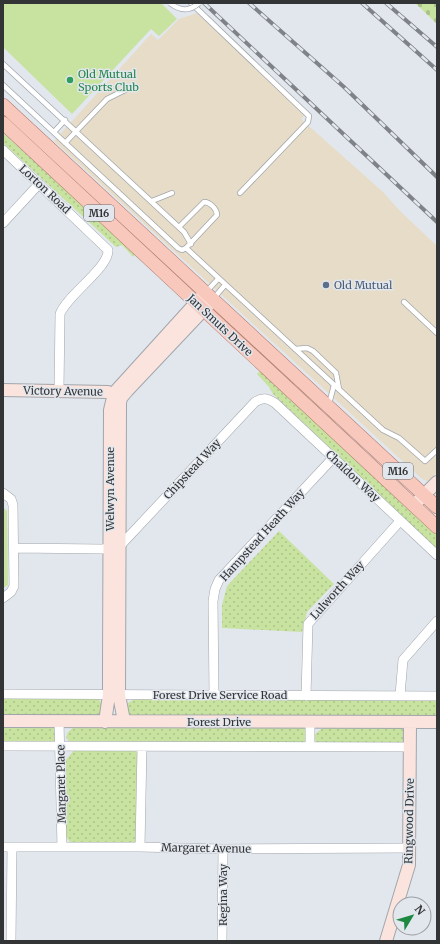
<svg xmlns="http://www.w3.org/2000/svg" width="440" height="944" font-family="Merriweather,serif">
	<defs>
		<pattern id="grass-dots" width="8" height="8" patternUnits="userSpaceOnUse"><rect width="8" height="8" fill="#c8e2a0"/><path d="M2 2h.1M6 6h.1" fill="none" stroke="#acc28a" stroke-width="1.8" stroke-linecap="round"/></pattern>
		<pattern id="cemetery-stones" width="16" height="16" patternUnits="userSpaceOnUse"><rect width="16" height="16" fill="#c8e2a0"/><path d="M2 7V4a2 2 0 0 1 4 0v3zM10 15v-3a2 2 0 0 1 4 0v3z" fill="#acc28a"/></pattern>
	</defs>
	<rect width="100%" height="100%" fill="#e2e7ee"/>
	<path fill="#e6dcc7" d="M197 13 305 115 301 119 383 192 399 210 437 246V472L431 479 427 481 422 479 54 141 151 34 158 40 179 19Z"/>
	<path fill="url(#grass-dots)" d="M3 133 136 253 133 257 122 245 116 247 3 143Z
		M261 370 437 531V549L273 394 269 387 257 374Z
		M279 531 334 584 307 612 302 632 222 628V605L227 586Z
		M136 698 437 701V715H369L322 719 131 716 128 712V703Z
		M3 699H99L105 711 98 717 3 716Z
		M3 725 54 727 57 739 50 744H3Z
		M399 725 405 732V740L402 743H317L315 740V734L324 727Z
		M75 726 304 727 306 730 307 739 301 745 69 742 66 737 68 732Z
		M74 750H134L138 754 136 843 71 844 66 836V760Z"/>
	<path fill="url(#cemetery-stones)" d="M415 3H437V24Z"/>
	<path fill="#c8e2a0" d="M3 3H161L177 19 159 36 151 29 72 114 3 47Z
		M3 507 7 511 8 585 3 588Z"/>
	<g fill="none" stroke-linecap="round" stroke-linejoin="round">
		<defs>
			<path id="lane" d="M191 3 309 116 308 122 240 193
				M3 64 184 232 191 244
				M3 85 178 248 182 250 186 248
				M54 132 65 120
				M65 143 107 99 131 87
				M152 201 172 193
				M179 227 204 202C210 202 217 209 217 215L186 248 383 430 399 438 425 461 437 450
				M207 291 218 279
				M213 299 225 285
				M404 302 437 333
				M295 349 307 348 313 351 336 373 339 389
				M329 404 334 385"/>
			<path id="street" d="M3 150 108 250C109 268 67 295 60 314L59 390
				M3 223 39 184
				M3 493 11 499 13 505 14 586 11 592 3 598
				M14 548 102 549 119 547 255 402C263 397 267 398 275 403L437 555
				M3 694 437 696
				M214 695 213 601 215 589 219 580 333 458
				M400 695 403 660 437 621
				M306 696 308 624 400 521
				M59 721 62 847
				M310 722V746
				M3 746 410 747
				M3 847H140L223 849 410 848
				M140 847 142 747
				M11 941 12 847
				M222 941 223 849"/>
			<path id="secondary" d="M3 390 108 392 120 397
				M414 505 437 482
				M3 721 437 722
				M124 721 119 695 120 403 121 398 127 391 213 300
				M105 722 109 695V667L110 410 114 393 202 296
				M386 941 409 865 410 723"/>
			<path id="primary" d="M3 105 437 507
				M3 123 437 527"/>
		</defs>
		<use href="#lane" stroke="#a1a6ac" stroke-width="6"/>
		<use href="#street" stroke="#a1a6ac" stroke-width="10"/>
		<use href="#secondary" stroke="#a1a6ac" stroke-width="14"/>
		<use href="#primary" stroke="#af7d70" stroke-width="14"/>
		<use href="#lane" stroke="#fff" stroke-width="4.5"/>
		<use href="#street" stroke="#fff" stroke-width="9"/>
		<use href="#secondary" stroke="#fbe4de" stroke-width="12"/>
		<use href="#primary" stroke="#f8c8bc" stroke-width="13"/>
		<defs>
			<path id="rail" d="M204 3 437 222
				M249 3 344 87 437 177
				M362 3 437 70
				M386 3 437 47"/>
		</defs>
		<use href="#rail" stroke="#7f8287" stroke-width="4"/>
		<use href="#rail" stroke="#e2e7ee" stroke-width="2.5" stroke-dasharray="8" stroke-linecap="butt"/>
		<defs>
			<path id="lane-bridge" d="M170 3C180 11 189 12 199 3"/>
		</defs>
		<use href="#lane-bridge" stroke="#a1a6ac" stroke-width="6" stroke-linecap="butt"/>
		<use href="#lane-bridge" stroke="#fff" stroke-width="4.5"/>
	</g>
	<circle fill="#2e9e5b" stroke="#e2e7ee" stroke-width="1.5" cx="70" cy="80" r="4"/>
	<circle fill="#5c6f8a" stroke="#e2e7ee" stroke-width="1.5" cx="326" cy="285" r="4"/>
	<g text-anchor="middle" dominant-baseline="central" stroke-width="3" stroke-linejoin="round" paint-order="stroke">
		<g fill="#e2e7ee" stroke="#676a6d" stroke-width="1">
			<rect x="84" y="205" width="30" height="16" rx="3"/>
			<rect x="383" y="463" width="30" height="16" rx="3"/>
		</g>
		<g font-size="10" font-weight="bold" fill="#323436">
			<text x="99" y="213">M16</text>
			<text x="398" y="471">M16</text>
		</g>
		<g font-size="11" fill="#27864d" stroke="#e2e7ee" text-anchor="start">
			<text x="78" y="74">Old Mutual<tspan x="78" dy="13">Sports Club</tspan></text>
		</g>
		<g font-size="11" fill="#323436" stroke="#e2e7ee">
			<text transform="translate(45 189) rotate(43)">Lorton Road</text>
			<text transform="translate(220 325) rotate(43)">Jan Smuts Drive</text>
			<text transform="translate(63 391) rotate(1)">Victory Avenue</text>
			<text transform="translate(192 469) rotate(-47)">Chipstead Way</text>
			<text transform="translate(353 476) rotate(43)">Chaldon Way</text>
			<text transform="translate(110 489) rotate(-90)">Welwyn Avenue</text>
			<text transform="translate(262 535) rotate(-48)">Hampstead Heath Way</text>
			<text transform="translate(337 590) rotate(-48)">Lulworth Way</text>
			<text x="220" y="695">Forest Drive Service Road</text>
			<text x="219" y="722">Forest Drive</text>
			<text transform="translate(61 784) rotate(-91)">Margaret Place</text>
			<text transform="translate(409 821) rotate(-89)">Ringwood Drive</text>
			<text transform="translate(206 848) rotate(1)">Margaret Avenue</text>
			<text transform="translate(223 895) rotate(-90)">Regina Way</text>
		</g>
		<g font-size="11" fill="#4e5e75" stroke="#e2e7ee" text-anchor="start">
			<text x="334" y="285">Old Mutual</text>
		</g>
	</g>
	<rect width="440" height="944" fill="none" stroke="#323436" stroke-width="8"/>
	<g transform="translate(412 916) rotate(52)"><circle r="19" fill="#e2e7ee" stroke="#9c9fa4"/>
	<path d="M0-3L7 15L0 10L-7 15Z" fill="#1d8940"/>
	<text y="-6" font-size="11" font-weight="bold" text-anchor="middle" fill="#323436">N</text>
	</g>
</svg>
